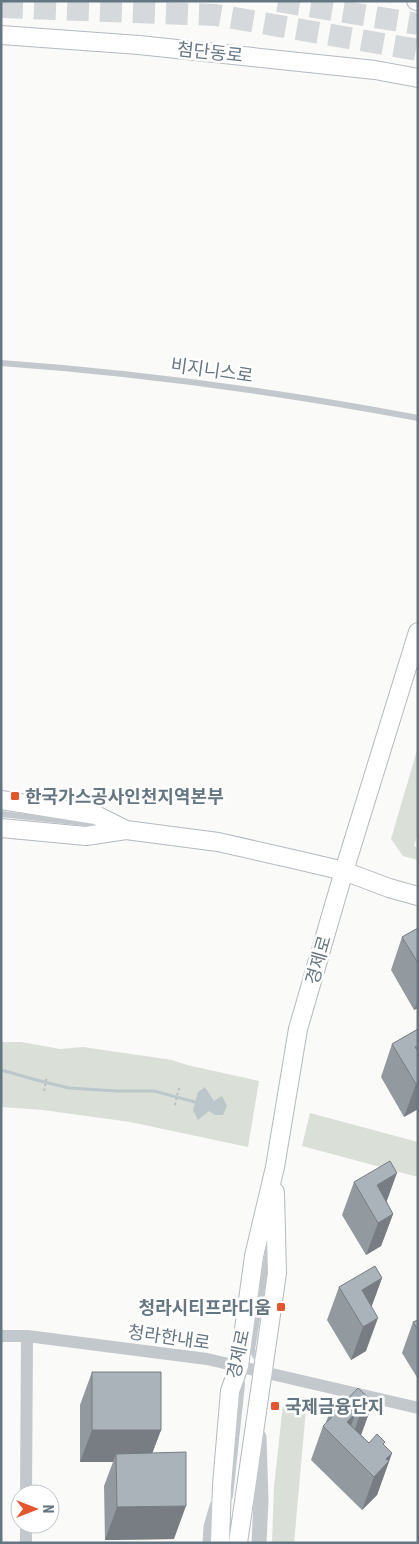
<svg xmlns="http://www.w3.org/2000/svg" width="419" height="1544" font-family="'Roboto Condensed','Noto Sans KR',sans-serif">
	<rect width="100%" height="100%" fill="#fafaf8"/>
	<path fill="#dadfd7" d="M418 747V833L414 846 418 848V860L403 856 391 839Z
		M1 1042H21L60 1049 83 1047 172 1060 187 1065 259 1081 248 1147 130 1122 43 1110 1 1107Z
		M310 1113 418 1142V1177L302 1146Z
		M295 1396 307 1398 294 1543H272L274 1487 283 1404Z"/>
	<path fill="#bbc7cb" d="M205 1087 214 1101 222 1096 227 1106 223 1115H215L209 1111 198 1120 193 1110 198 1092Z"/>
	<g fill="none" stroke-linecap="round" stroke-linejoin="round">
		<path stroke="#bbc7cb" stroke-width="3" d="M1 1070 44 1082 69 1088 117 1091H154L195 1102"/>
		<path stroke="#d5d9db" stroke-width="22" stroke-dasharray="22 11" stroke-linecap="butt" d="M278 1 418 24
			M1 7 216 15 418 50"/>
		<defs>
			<path id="secondary" d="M416 1H418
				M1 35 139 45 375 70 418 78
				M1 800 96 815 126 830 218 842 293 859 344 871 389 888 418 896
				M1 828 86 836 126 830
				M220 1543 222 1485 230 1391 239 1366 254 1256 275 1167 298 1029 344 871 418 632
				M238 1543 277 1273 275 1192"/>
		</defs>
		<use href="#secondary" stroke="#b3babf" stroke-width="20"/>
		<path stroke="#bbbfc2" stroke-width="2" stroke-dasharray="2.5 2.5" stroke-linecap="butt" d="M44 1091 47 1076
			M175 1105 179 1088"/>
		<path stroke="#c3c8cc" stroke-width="6" d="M1 363C141 373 280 392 418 418
			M1 814 103 825
			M260 1364 252 1350 269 1245
			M230 1496 242 1384 241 1377"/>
		<path stroke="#c3c8cc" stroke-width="12" d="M1 1336H27L207 1359 418 1408
			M26 1494 27 1336
			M26 1543V1524"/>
		<path stroke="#c3c8cc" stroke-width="15" d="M259 1437 261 1501 259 1543
			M210 1543 211 1527 217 1506"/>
		<use href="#secondary" stroke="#fff" stroke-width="18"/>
	</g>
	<path fill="#929a9f" d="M418 928V1008L414 1010 391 970 402 937Z
		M418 1029V1109L404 1117 381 1077 392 1044Z
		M354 1182 387 1202 393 1214 381 1246 366 1255 342 1215Z
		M382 1278 371 1307 366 1351 351 1360 327 1320 339 1287Z
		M418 1320V1379L402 1353 413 1322Z
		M92 1372 161 1430 152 1453 174 1539 105 1540 104 1486 113 1462H80V1405Z
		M373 1402 361 1435 369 1443 384 1445 392 1453 377 1495 362 1510 311 1460 323 1426 325 1425 329 1414 341 1406Z"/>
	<path fill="#777d82" d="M418 1001V1008L414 1010Z
		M416 1084H418V1109L404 1117Z
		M397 1173 385 1206 377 1185Z
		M393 1214 381 1246 366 1255 378 1223Z
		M382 1278 370 1311 362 1290Z
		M378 1318 366 1351 351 1360 363 1327Z
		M373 1402 361 1435 348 1448 360 1415Z
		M356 1412 344 1445 347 1422Z
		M92 1430H161L149 1462 116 1454 113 1462H80Z
		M392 1453 377 1495 362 1510 374 1477 386 1459Z
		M186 1506 174 1539 105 1540 117 1507Z"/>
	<path fill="#aab3b9" stroke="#777d82" d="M418 928V963L402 937Z
		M418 1029V1046L415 1047 418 1052V1084H416L392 1044Z
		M390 1161 397 1173 377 1185 393 1214 378 1223 354 1182Z
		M375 1266 382 1278 362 1290 378 1318 363 1327 339 1287Z
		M418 1320V1330L413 1322Z
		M92 1372H161V1430H92Z
		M358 1388 373 1402 360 1415 356 1412 347 1422 369 1443 377 1434 385 1442 383 1444 392 1453 386 1459 389 1461 374 1477 323 1426 332 1417 329 1414 339 1404 341 1406Z
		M186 1452V1506L117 1507 116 1454Z"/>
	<g fill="#e4572e" stroke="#fff" stroke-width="2">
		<rect x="10" y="791" width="10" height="10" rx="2.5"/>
		<rect x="276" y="1302" width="10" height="10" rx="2.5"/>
		<rect x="270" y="1401" width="10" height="10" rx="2.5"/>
	</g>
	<g text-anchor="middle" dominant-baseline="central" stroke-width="5" stroke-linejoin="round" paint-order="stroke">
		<g font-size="18" fill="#657683" stroke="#fff">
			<text transform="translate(210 52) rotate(6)">첨단동로</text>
			<text transform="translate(212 370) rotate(8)">비지니스로</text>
			<text transform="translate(318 960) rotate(-74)">경제로</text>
			<text transform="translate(169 1337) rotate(8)">청라한내로</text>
			<text transform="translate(238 1354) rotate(-78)">경제로</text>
		</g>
		<g font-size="18" font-weight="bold" fill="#657683" stroke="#fff" text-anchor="start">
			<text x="25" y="796">한국가스공사인천지역본부</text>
			<text x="271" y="1307" text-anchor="end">청라시티프라디움</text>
			<text x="285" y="1406">국제금융단지</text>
		</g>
	</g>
	<rect width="419" height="1544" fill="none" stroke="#657683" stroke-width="5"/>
	<g transform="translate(35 1509) rotate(90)"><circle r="24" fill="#ffffff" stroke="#c1c8cd"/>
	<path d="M0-4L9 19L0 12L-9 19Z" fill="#e4572e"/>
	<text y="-8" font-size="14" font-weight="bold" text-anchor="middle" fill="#657683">N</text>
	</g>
</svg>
